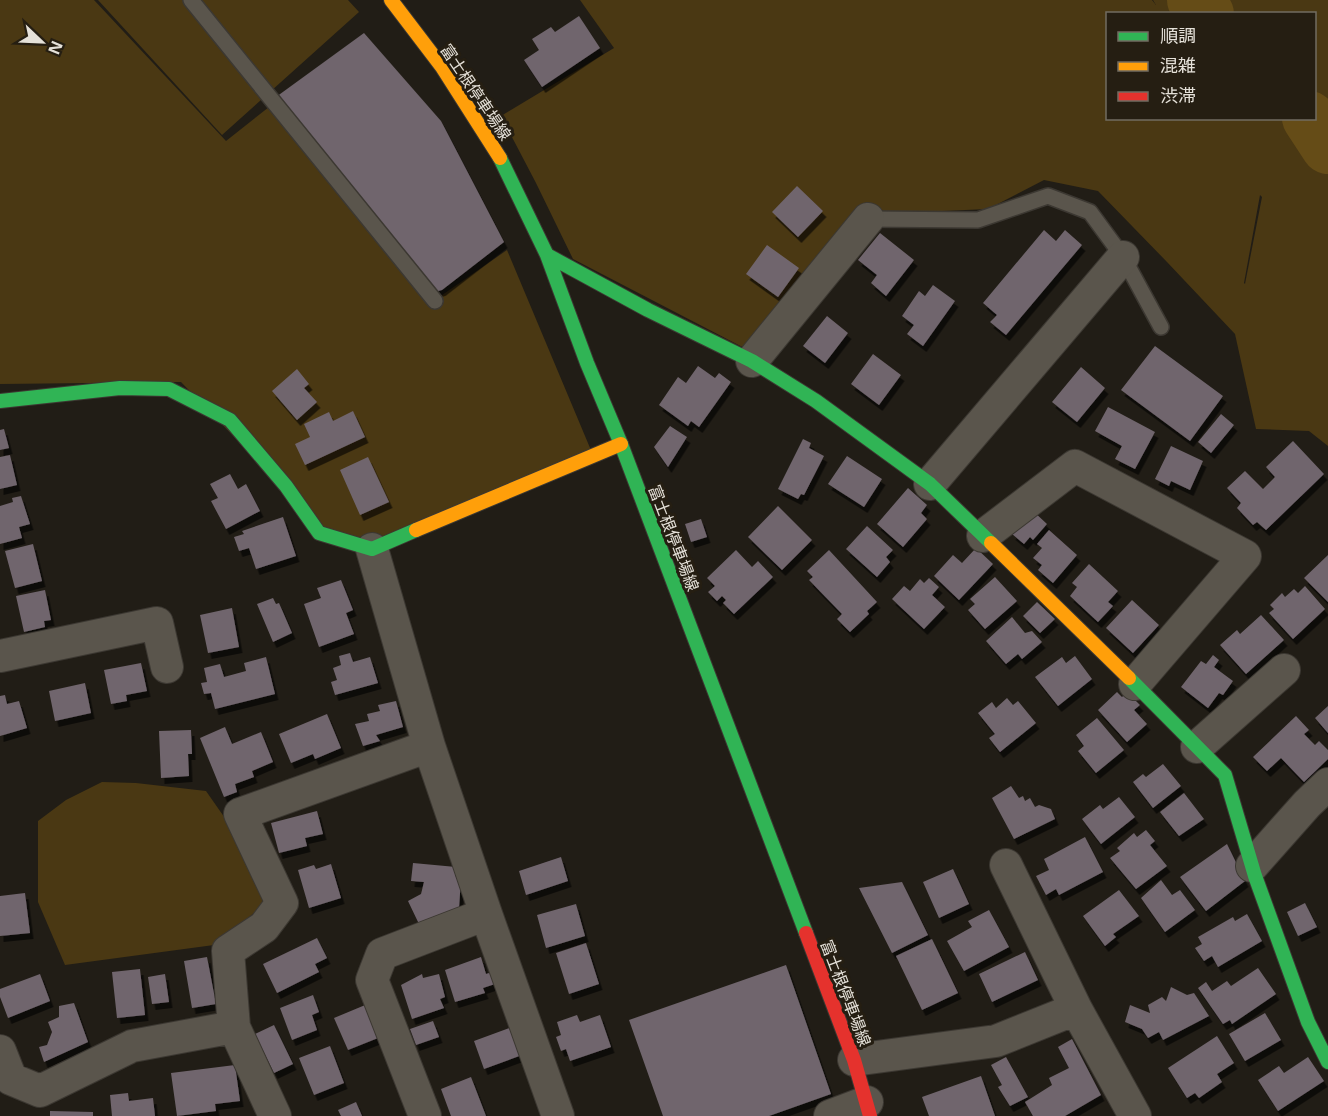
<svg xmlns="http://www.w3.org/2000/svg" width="1328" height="1116" font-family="'Open Sans','Noto Sans JP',sans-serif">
	<defs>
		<filter id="shadow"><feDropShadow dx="3.5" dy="6" stdDeviation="0" flood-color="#0009"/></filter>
	</defs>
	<rect width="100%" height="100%" fill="#211d16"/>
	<path fill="#4a3813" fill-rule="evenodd" d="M0 0H94L226 141 269 107 435 300 507 250 593 455 372 549 325 531 181 382 0 384Z
		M98 0H348L359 12 222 135Z
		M580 0H1152L1156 5 1153 0H1328V446L1309 431 1256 429 1235 334 1167 262 1098 191 1044 180 988 209 943 211H870L752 352 573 259 536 183 501 116 614 48ZM1160 13 1314 14V118H1108V14ZM1260 195 1262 197 1245 284 1244 283Z
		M102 782 136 783 206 791 278 894 214 945 65 965 38 902V821L66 800Z"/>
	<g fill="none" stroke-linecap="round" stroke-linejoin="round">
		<path stroke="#654c17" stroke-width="9" d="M1198 5 1210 0"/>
		<path stroke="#654c17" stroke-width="54" d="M1194 0 1207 14
			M1309 118 1328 147"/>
	</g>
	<path fill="#70656d" filter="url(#shadow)" d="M579 16 600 48 542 87 524 60 539 50 532 39 551 27 555 32Z
		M364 33 441 121 504 242 442 290 430 293 276 97Z
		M797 186 823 211 798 237 772 212Z
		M1044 230 1056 241 1065 230 1082 245 1006 335 990 322 997 315 983 303Z
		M880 233 914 260 886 296 871 283 877 275 858 260Z
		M767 245 799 268 778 297 746 274Z
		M933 285 955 301 923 346 907 334 914 325 902 316 919 291 925 296Z
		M827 316 848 333 825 363 803 346Z
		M1155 346 1223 396 1190 441 1121 390Z
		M873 354 901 375 879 405 851 384Z
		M698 366 715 378 719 373 731 382 699 427 691 421 688 426 659 405 678 377 686 383Z
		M1081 367 1105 388 1077 422 1052 402Z
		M297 369 309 384 304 388 317 402 297 420 272 391Z
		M1108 407 1155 432 1135 469 1115 459 1122 446 1095 431Z
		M353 411 365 437 305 465 295 444 310 437 304 424 329 412 333 421Z
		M1221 414 1234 425 1211 453 1198 442Z
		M670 426 687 437 668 467 654 447Z
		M4 429 9 448 0 450V430Z
		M803 439 811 443 809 448 824 456 804 495 801 494 798 499 778 489Z
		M1293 441 1324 474 1266 530 1257 522 1253 525 1237 508 1241 503 1227 488 1245 471 1263 489 1275 477 1266 467Z
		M1171 446 1203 461 1190 490 1171 481 1169 486 1155 479Z
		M10 455 17 485 0 489V457Z
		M847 456 882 479 864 507 828 484Z
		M368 457 389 502 360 515 340 470Z
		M230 474 238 489 246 484 260 511 226 529 211 501 218 498 210 484Z
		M908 488 927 505 921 513 927 519 903 547 877 524Z
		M21 496 30 524 19 527 22 538 0 544V506L13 502 12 498Z
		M778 506 812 540 782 570 748 537Z
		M1033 511 1047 524 1033 540 1030 537 1024 544 1012 534Z
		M283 517 296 556 256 569 249 548 239 551 234 537 244 534 242 531Z
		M701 519 707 537 691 542 685 524Z
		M867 526 893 550 886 557 890 562 877 577 846 549Z
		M1049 530 1077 555 1053 583 1038 570 1042 565 1033 558 1042 548 1037 544Z
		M33 544 42 581 15 588 5 551Z
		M976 548 993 564 959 600 934 576 953 555 962 563Z
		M736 550 752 567 758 561 773 577 734 614 723 603 726 600 722 596 717 601 708 592 715 586 707 578Z
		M829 550 877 602 867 611 869 614 850 632 837 619 842 614 809 580 813 577 807 571Z
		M1328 555V602L1304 578Z
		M1089 564 1118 591 1108 602 1113 606 1098 622 1070 596 1077 587 1072 583Z
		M995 577 1017 601 985 629 968 610 975 604 970 599Z
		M929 578 939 587 932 595 945 607 924 629 892 599 904 586 910 591 920 579 924 583Z
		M341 580 353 610 346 613 354 634 319 647 304 604 321 598 317 588Z
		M1305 586 1325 609 1293 639 1269 613 1274 609 1270 605 1282 593 1285 597 1294 589 1298 593Z
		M45 590 51 620 44 621 45 627 24 632 16 596Z
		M273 598 276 604 279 603 292 633 273 642 257 604Z
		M1132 600 1159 625 1133 653 1106 628Z
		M1037 602 1055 619 1040 633 1023 616Z
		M232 608 239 647 208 653 200 615Z
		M1261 615 1284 640 1246 674 1220 645 1237 630 1240 634Z
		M1012 617 1025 633 1032 631 1042 642 1022 659 1018 654 1006 664 986 641Z
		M350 653 353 662 370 657 378 683 335 695 331 682 337 680 333 668 341 665 339 656Z
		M1213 655 1219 660 1214 667 1233 681 1223 695 1219 693 1208 708 1181 687 1201 661 1206 664Z
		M1075 656 1092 679 1058 706 1035 677 1062 657 1066 663Z
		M266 657 275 694 215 709 211 693 204 694 201 683 207 682 204 668 220 664 224 677 246 671 244 663Z
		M141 663 147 691 126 695 127 701 111 704 104 670Z
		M85 683 91 713 55 721 49 691Z
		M1117 692 1122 697 1127 692 1140 705 1134 710 1147 724 1127 742 1098 710Z
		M5 695 7 704 19 701 27 728 0 736V696Z
		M1007 698 1013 705 1018 701 1036 723 1000 752 989 738 995 734 978 713 992 702 996 708Z
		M396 701 403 727 376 735 380 741 363 746 355 724 369 721 367 714 380 711 378 705Z
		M1328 706V733L1315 718Z
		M327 714 341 748 315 759 313 754 291 763 279 734Z
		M1296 716 1309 730 1304 734 1315 745 1319 741 1328 750V759L1304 782 1281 758 1267 771 1253 757Z
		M1097 718 1124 750 1096 773 1078 751 1084 746 1076 735Z
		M225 727 232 744 261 732 273 762 252 771 254 777 235 784 237 792 224 797 200 738Z
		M191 730 192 754H188L189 776 161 778 159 731Z
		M1163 764 1181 786 1153 808 1133 782 1143 774 1146 777Z
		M1011 786 1019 798 1023 796 1025 801 1030 798 1035 807 1039 805 1051 809 1055 819 1014 839 992 798Z
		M1184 793 1204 819 1179 836 1160 812Z
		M1119 797 1135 817 1101 844 1082 819 1100 805 1103 809Z
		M317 811 323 834 305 838 307 846 279 853 271 823Z
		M1146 830 1155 841 1150 845 1167 866 1136 889 1110 858 1120 851 1117 848 1134 833 1137 837Z
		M1085 837 1103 872 1059 895 1056 889 1046 895 1036 876 1049 870 1044 859Z
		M1227 844 1245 881 1206 911 1180 877Z
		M561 857 568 881 526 895 519 871Z
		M413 863 456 867 455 876 461 879 459 908 419 924 408 901 421 894 424 882 411 881Z
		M331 864 341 898 309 908 298 870 314 865 316 869Z
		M953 869 969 904 939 918 923 882Z
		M1161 880 1172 895 1180 890 1195 910 1165 932 1141 898Z
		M902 882 928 935 892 953 859 888Z
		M1119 890 1139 916 1113 934 1116 937 1105 946 1083 916Z
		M25 893 30 933 0 936V896Z
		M1305 903 1317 927 1298 936 1287 912Z
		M576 904 585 936 546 948 537 915Z
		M989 910 1009 947 964 971 947 941 972 927 968 921Z
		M1247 914 1262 941 1218 967 1212 956 1204 961 1195 948 1202 944 1198 937 1233 917 1235 921Z
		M317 938 327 958 315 964 319 972 277 993 263 964Z
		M932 939 958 993 922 1010 896 956Z
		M586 943 599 984 569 994 556 953Z
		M1025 952 1038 980 992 1002 979 974Z
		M207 957 216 1004 192 1008 184 961Z
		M481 957 486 974 492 972 495 984 483 988 485 993 455 1002 445 970Z
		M786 965 831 1094 769 1116H663L629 1020Z
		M1258 968 1276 994 1232 1024 1230 1020 1223 1024 1198 988 1206 982 1212 991 1227 981 1231 986Z
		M140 969 145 1015 117 1018 112 972Z
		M40 974 50 1001 8 1018 0 997V989Z
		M165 974 169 1002 152 1004 148 977Z
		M422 974 423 978 439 974 445 997 440 999 444 1008 412 1019 401 985Z
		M1171 987 1187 995 1194 993 1209 1016 1163 1040 1159 1032 1148 1038 1142 1029 1125 1022 1130 1005 1150 1013 1148 1005 1162 997 1166 1001Z
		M313 995 319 1012 312 1015 317 1030 292 1040 280 1008Z
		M74 1003 88 1042 44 1062 39 1047 47 1045 52 1032 48 1022 59 1017V1006Z
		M370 1003 383 1036 348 1050 334 1018Z
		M1265 1013 1281 1040 1245 1061 1229 1034Z
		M577 1015 580 1022 600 1015 611 1047 570 1061 566 1049 561 1051 556 1037 561 1035 557 1022Z
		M433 1021 439 1037 416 1045 410 1029Z
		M274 1025 293 1064 274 1073 255 1034Z
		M512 1027 522 1055 484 1069 474 1041Z
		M1217 1036 1234 1063 1217 1074 1222 1082 1199 1098 1195 1093 1187 1098 1168 1068Z
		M1072 1039 1101 1095 1065 1116H1033L1025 1102 1052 1085 1049 1078 1069 1068 1058 1047Z
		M330 1046 344 1083 314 1095 299 1058Z
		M1006 1057 1028 1097 1010 1106 998 1087 1002 1085 991 1065Z
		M1308 1057 1324 1081 1278 1111 1258 1080 1279 1066 1284 1073Z
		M235 1065 240 1101 215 1104 216 1111 177 1116 171 1073Z
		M981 1076 995 1116H929L922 1097Z
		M471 1077 486 1116H451L441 1089Z
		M128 1093 129 1101 153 1098 155 1116H112L110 1095Z
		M356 1102 362 1116H341L338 1110Z
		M50 1111 93 1112V1116H50Z"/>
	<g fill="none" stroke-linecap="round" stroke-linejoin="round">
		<defs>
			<path id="lane" d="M191 0 435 301
				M868 219 978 220 1048 196 1090 212 1123 257 1161 327"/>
			<path id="street" d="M752 361 868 219
				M930 484 1123 257
				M983 536 1075 466 1245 556 1135 684
				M372 549 429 746 486 914 558 1116
				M0 656 157 623 167 667
				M1197 747 1284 670
				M1006 865 1076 1009 1135 1116
				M1252 866 1307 804 1328 784
				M234 1027 228 951 264 927 282 903 240 814 429 746
				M0 1051 11 1079 40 1091 132 1046 234 1027 275 1116
				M854 1060 996 1041 1076 1009
				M425 1116 372 980 382 954 486 914
				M830 1116 867 1102"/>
			<path id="fast" d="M500 158 547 255 587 363 621 444 806 933
				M547 255 648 310 752 361 816 401 930 484 991 543
				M0 401 120 388 169 389 230 420 286 486 319 533 372 549 416 530
				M1129 678 1225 775 1255 876 1308 1022 1328 1062"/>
			<path id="slow" d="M391 0 442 67 500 158
				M416 530 621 444
				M991 543 1129 678"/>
			<path id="jam" d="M806 933 854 1060 870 1116"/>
		</defs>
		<use href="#lane" stroke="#3c3832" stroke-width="18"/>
		<use href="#street" stroke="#3c3832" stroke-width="34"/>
		<use href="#fast" stroke="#3c3832" stroke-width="16"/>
		<use href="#slow" stroke="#3c3832" stroke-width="16"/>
		<use href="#jam" stroke="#3c3832" stroke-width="16"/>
		<use href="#lane" stroke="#5a554c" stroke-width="15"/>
		<use href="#street" stroke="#5a554c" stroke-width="32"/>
		<use href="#fast" stroke="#30b455" stroke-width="14"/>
		<use href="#slow" stroke="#ff9f0a" stroke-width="14"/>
		<use href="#jam" stroke="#e5322d" stroke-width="14"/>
	</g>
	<g text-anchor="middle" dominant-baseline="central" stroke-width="6" stroke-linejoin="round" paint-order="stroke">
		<g font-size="16" fill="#e5e1d9" stroke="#251e12">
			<text transform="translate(476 92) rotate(56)">富士根停車場線</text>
			<text transform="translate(674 538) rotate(69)">富士根停車場線</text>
			<text transform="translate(846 993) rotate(69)">富士根停車場線</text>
		</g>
	</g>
	<rect x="1106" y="12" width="210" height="108" fill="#251e12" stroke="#726c62" stroke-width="1.5"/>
	<rect x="1118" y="32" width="30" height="9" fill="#30b455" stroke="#726c62" stroke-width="1.5"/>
	<text x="1160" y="42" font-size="18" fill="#e5e1d9">順調</text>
	<rect x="1118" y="62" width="30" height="9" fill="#ff9f0a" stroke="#726c62" stroke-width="1.5"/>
	<text x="1160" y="72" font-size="18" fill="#e5e1d9">混雑</text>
	<rect x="1118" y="92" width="30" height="9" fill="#e5322d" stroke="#726c62" stroke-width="1.5"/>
	<text x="1160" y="102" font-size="18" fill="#e5e1d9">渋滞</text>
	<g transform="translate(42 42) rotate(113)" stroke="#251e12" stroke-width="4.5" paint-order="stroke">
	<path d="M0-4.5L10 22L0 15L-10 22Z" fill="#e5e1d9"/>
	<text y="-9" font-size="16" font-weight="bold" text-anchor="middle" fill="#e5e1d9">N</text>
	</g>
</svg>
